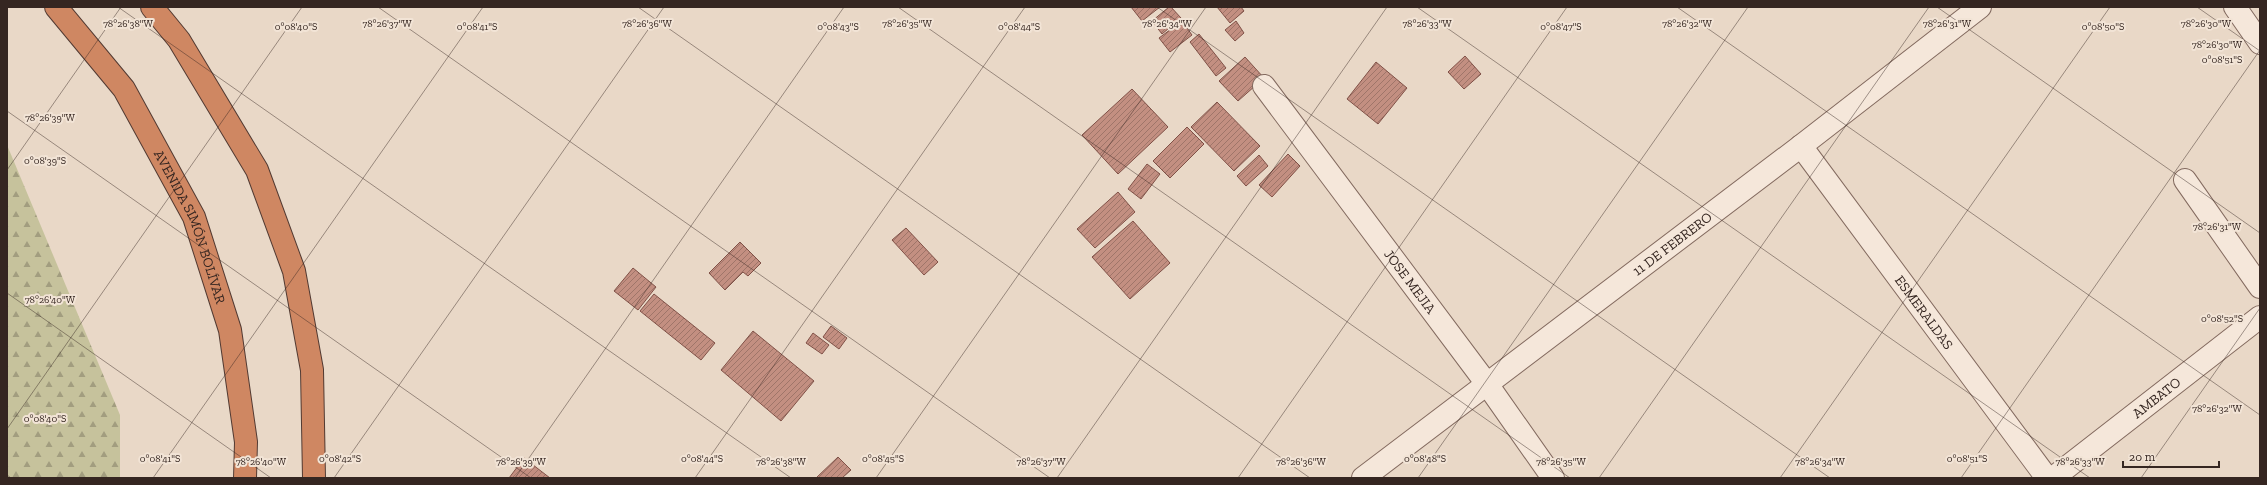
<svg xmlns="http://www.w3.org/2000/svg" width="2267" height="485" font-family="'Zilla Slab',serif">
	<defs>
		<pattern id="forest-firs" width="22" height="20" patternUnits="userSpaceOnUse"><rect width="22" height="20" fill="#c6c29c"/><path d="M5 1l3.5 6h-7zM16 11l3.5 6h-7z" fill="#a29d7f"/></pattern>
		<pattern id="building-hatch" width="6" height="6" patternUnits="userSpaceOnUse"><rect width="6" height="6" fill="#c38f81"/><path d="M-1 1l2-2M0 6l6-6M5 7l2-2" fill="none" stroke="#9f7569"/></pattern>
	</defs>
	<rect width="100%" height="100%" fill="#e9d8c7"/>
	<path fill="url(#forest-firs)" d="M7 145 120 415V478H7Z"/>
	<path fill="url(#building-hatch)" stroke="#805147" d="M1131 7H1160L1142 21Z
		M1169 7H1171L1181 18 1162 34 1152 21Z
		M1217 7H1241L1244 11 1230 23Z
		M1182 21 1192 35 1170 52 1159 38Z
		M1236 21 1244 33 1235 41 1225 30Z
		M1199 34 1226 68 1216 76 1190 42Z
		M1465 56 1481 74 1464 89 1448 72Z
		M1245 57 1264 78 1238 101 1219 81Z
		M1376 62 1407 88 1378 124 1347 99Z
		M1132 89 1168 127 1118 174 1082 135Z
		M1217 102 1260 146 1234 171 1191 127Z
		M1187 127 1204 144 1170 178 1153 161Z
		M1288 154 1300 166 1272 197 1259 185Z
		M1259 155 1268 166 1246 186 1237 176Z
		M1147 164 1160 174 1141 199 1128 189Z
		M1118 192 1135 212 1095 248 1077 229Z
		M1133 221 1170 263 1130 299 1092 257Z
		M906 228 938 262 924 275 892 240Z
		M740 242 761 263 748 276 743 272 725 290 709 273Z
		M633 268 656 287 638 310 614 291Z
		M654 294 715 343 701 360 640 311Z
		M831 326 847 338 839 349 823 337Z
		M753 331 814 381 781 421 721 370Z
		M813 333 829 345 822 354 806 343Z
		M838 457 851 470 842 478H816Z
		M524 458 550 478H509Z"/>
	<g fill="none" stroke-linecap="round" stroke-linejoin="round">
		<defs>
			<g id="minor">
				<path d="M2235 7 2260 43"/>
				<path id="s1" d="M1264 86 1487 384 1553 478"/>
				<path id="s2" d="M1801 146 2047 478"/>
				<path d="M2185 180 2260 287"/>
				<path id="s3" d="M1363 478 1801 146 1980 7"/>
				<path id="s4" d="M2053 478 2260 317"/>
			</g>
			<g id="highway">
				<path id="s5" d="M56 7 124 89 194 217 230 330 246 442 245 478"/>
				<path d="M152 7 179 40 257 170 294 271 312 370 314 478"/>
			</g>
		</defs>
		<use href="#minor" stroke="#836a5f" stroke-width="24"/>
		<use href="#highway" stroke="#523a32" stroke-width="24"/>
		<use href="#minor" stroke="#f5e7da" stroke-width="22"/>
		<use href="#highway" stroke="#cf8762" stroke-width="22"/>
	</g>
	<path fill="none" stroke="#352621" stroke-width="1" stroke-opacity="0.45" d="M118 7 791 478M378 7 1050 478M638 7 1310 478M898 7 1570 478M1157 7 1830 478M1417 7 2090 478M1677 7 2260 415M1937 7 2260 233M2197 7 2260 51M7 111 531 478M7 170 121 7M7 293 271 478M7 429 302 7M7 475 11 478M153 478 483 7M334 478 664 7M515 478 844 7M695 478 1025 7M876 478 1206 7M1057 478 1387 7M1238 478 1567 7M1418 478 1748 7M1599 478 1929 7M1780 478 2110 7M1961 478 2260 50M2141 478 2260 308"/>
	<g text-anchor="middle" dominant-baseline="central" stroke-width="4" stroke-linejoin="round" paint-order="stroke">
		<g font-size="14" fill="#352621" stroke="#f2e4d6">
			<text stroke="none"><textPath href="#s5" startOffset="260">AVENIDA SIMÓN BOLÍVAR</textPath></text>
			<text stroke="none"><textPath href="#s3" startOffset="388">11 DE FEBRERO</textPath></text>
			<text stroke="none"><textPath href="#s1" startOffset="244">JOSE MEJIA</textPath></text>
			<text stroke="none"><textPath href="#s2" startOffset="207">ESMERALDAS</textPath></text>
			<text stroke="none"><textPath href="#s4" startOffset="131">AMBATO</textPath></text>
		</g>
	</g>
	<g font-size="10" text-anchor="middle" fill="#352621" stroke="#f2e4d6" stroke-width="4" stroke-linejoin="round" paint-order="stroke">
		<text x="1687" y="27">78°26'32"W</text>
		<text x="1947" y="27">78°26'31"W</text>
		<text x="128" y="27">78°26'38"W</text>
		<text x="387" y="27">78°26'37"W</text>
		<text x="647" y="27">78°26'36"W</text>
		<text x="907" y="27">78°26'35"W</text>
		<text x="1167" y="27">78°26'34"W</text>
		<text x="1427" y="27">78°26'33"W</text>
		<text x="2206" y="27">78°26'30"W</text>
		<text x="296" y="30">0°08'40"S</text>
		<text x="477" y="30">0°08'41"S</text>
		<text x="838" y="30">0°08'43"S</text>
		<text x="1019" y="30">0°08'44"S</text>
		<text x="1561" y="30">0°08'47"S</text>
		<text x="2103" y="30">0°08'50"S</text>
		<text x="2217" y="48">78°26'30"W</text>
		<text x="2222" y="63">0°08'51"S</text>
		<text x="50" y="121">78°26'39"W</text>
		<text x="45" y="164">0°08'39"S</text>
		<text x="2217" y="230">78°26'31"W</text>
		<text x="50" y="303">78°26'40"W</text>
		<text x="2222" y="322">0°08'52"S</text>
		<text x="2217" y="412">78°26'32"W</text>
		<text x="45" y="422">0°08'40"S</text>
		<text x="160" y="462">0°08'41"S</text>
		<text x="340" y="462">0°08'42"S</text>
		<text x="702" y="462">0°08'44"S</text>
		<text x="883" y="462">0°08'45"S</text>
		<text x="1425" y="462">0°08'48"S</text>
		<text x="1967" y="462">0°08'51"S</text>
		<text x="261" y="465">78°26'40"W</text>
		<text x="521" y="465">78°26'39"W</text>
		<text x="781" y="465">78°26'38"W</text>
		<text x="1041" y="465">78°26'37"W</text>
		<text x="1301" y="465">78°26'36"W</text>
		<text x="1561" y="465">78°26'35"W</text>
		<text x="1820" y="465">78°26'34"W</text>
		<text x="2080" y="465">78°26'33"W</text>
	</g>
	<rect width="2267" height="485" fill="none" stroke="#352621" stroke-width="16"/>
	<path d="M2123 461v6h96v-6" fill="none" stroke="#352621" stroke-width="2"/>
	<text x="2129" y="461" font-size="12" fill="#352621" stroke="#f2e4d6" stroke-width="3" paint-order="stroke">20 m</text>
</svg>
